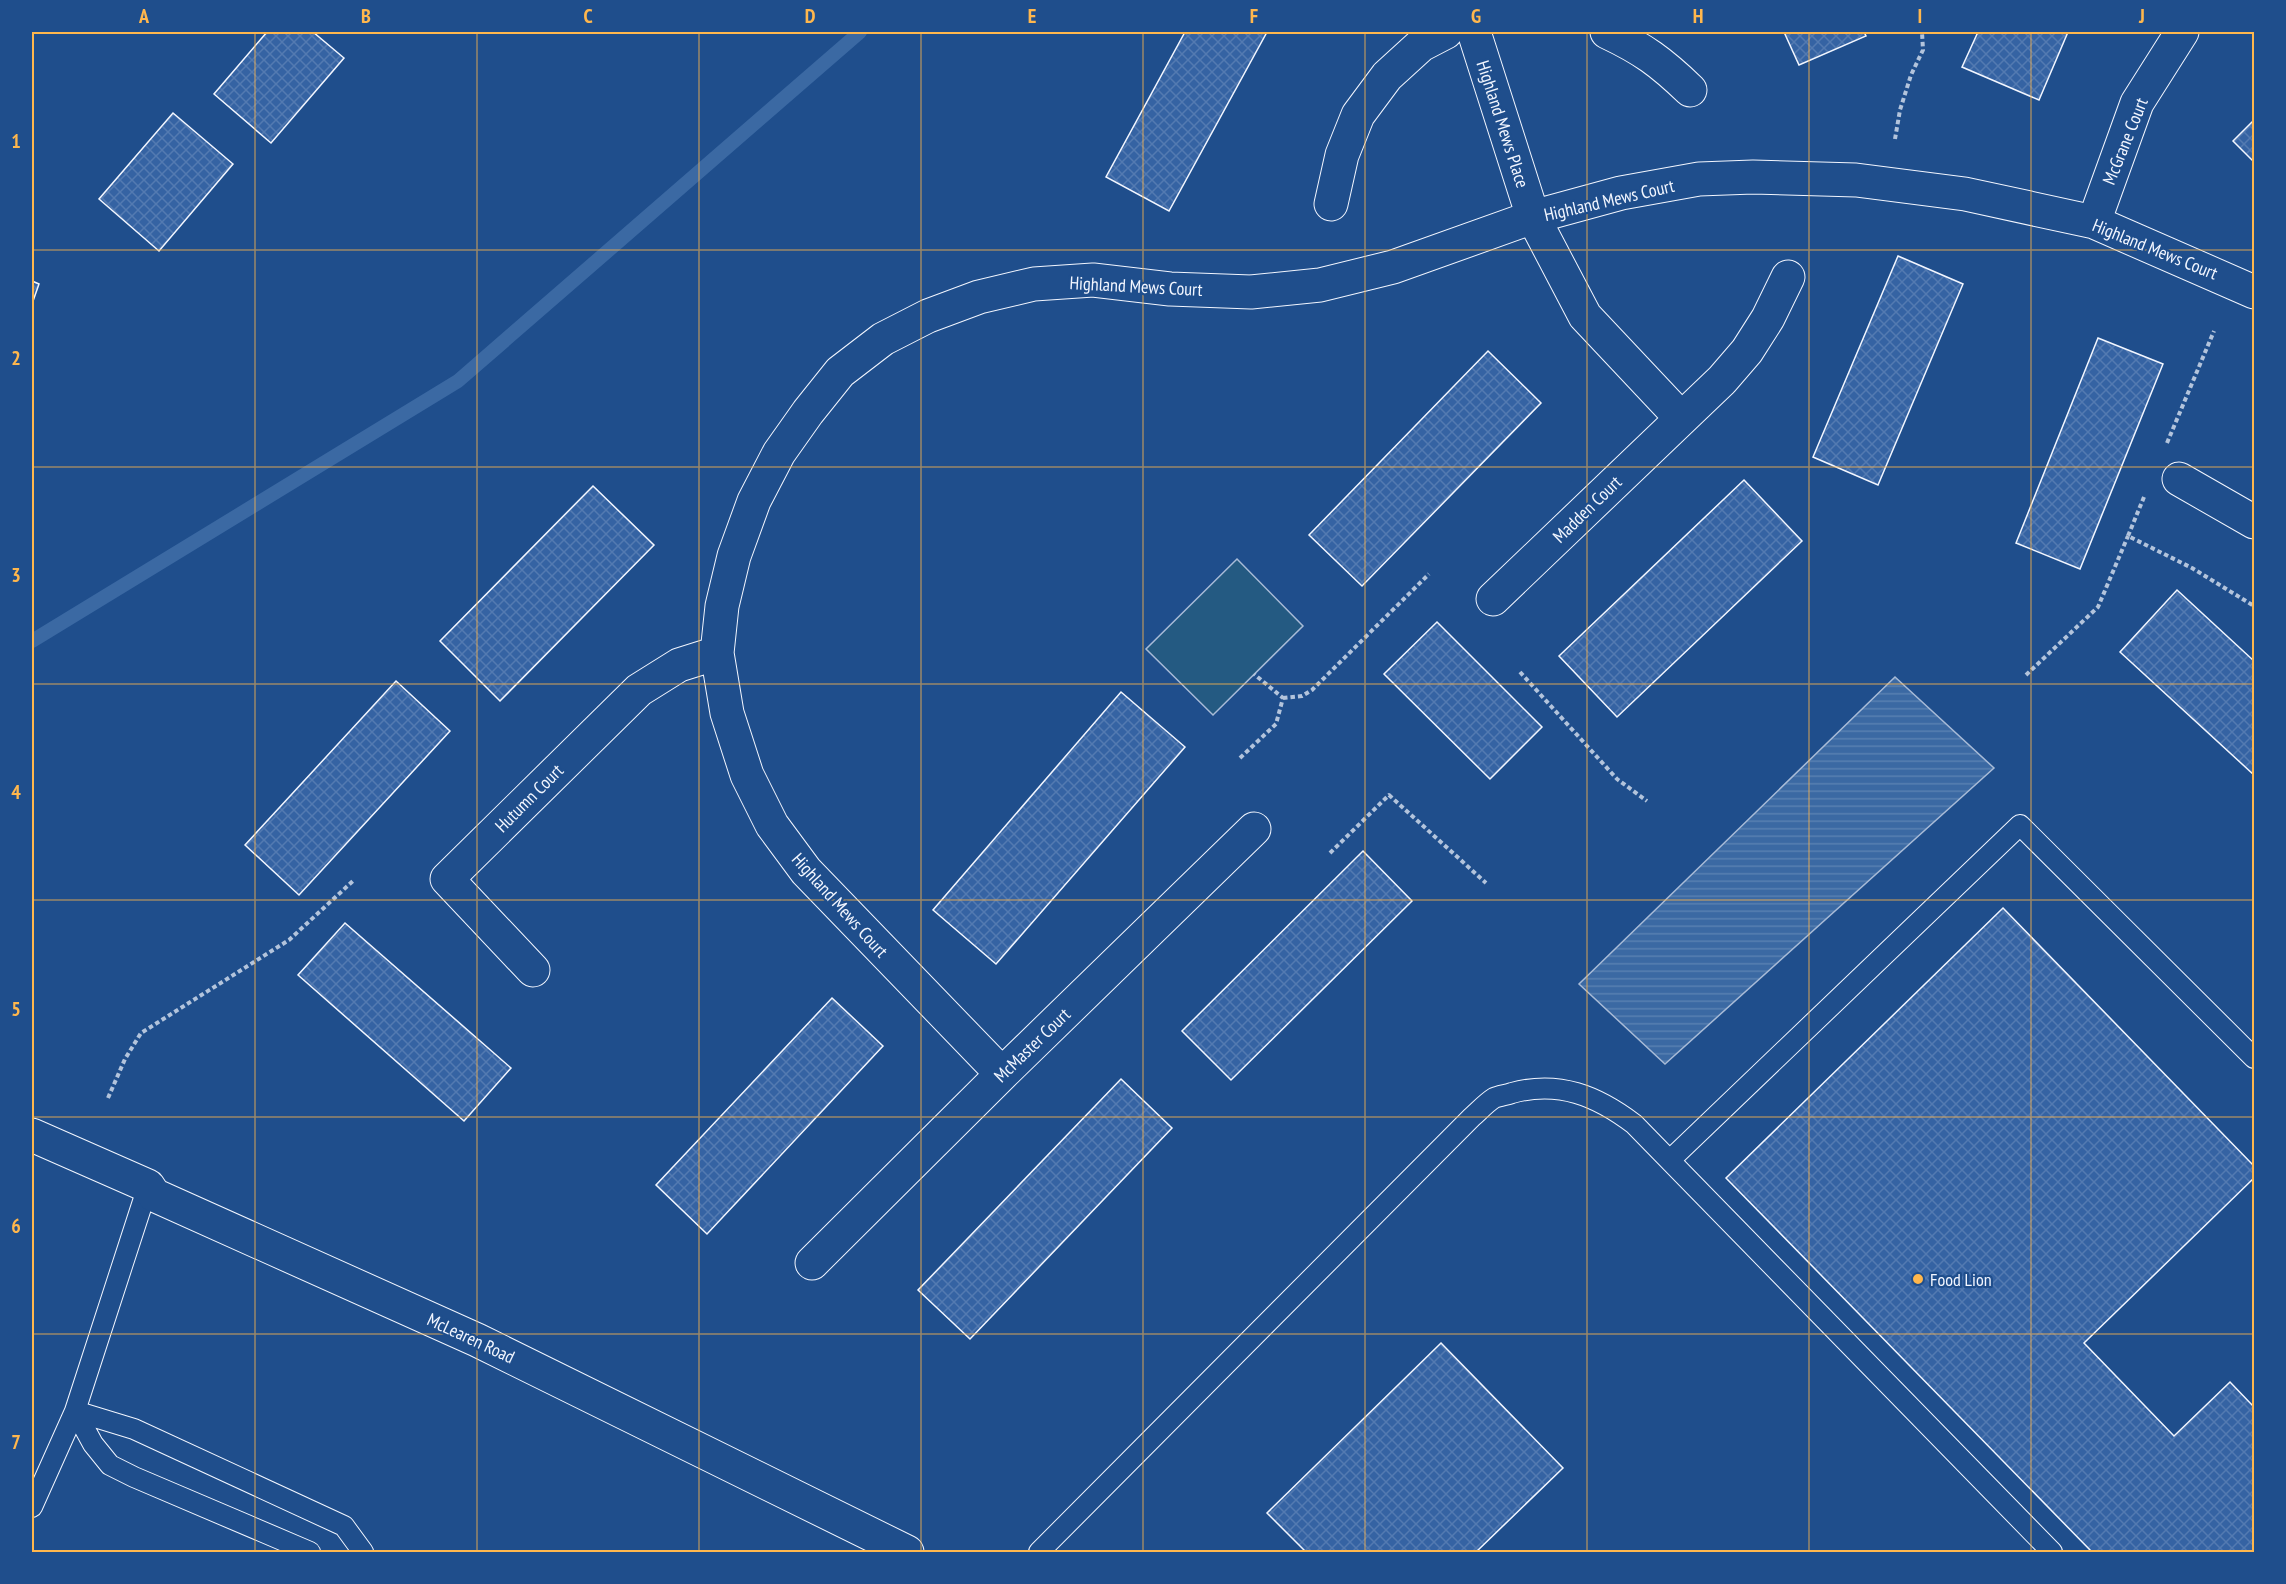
<svg xmlns="http://www.w3.org/2000/svg" width="2286" height="1584" font-family="'PT Sans Narrow',sans-serif">
	<defs>
		<pattern id="water-rules" width="6" height="5" patternUnits="userSpaceOnUse" patternTransform="scale(1.5)"><rect width="6" height="5" fill="#3b69a3"/><path d="M0 2.5h6" fill="none" stroke="#587fb1"/></pattern>
		<pattern id="building-cross-hatch" width="8" height="8" patternUnits="userSpaceOnUse" patternTransform="scale(1.5)"><rect width="8" height="8" fill="#3563a3"/><path d="M0 0l8 8M0 8l8-8" fill="none" stroke="#537ab1"/></pattern>
	</defs>
	<rect width="100%" height="100%" fill="#1f4e8c"/>
	<path fill="#245a82" stroke="#a8bbd7" stroke-width="1.5" d="M1237 559 1303 626 1213 715 1146 649Z"/>
	<path fill="url(#water-rules)" stroke="#a8bbd7" stroke-width="1.5" d="M1895 677 1994 768 1665 1064 1579 984Z"/>
	<g fill="none" stroke-linecap="round" stroke-linejoin="round">
		<path stroke="#3b69a3" stroke-width="14" d="M32 641 458 381 860 32"/>
	</g>
	<path fill="url(#building-cross-hatch)" stroke="#f2f6ff" stroke-width="1.5" d="M267 32H313L344 58 271 143 214 94Z
		M1185 32H1267L1169 211 1106 177Z
		M1784 32H1864L1866 36 1799 65Z
		M1978 32H2068L2039 100 1962 67Z
		M173 113 233 164 159 251 99 199Z
		M2254 120V162L2233 141Z
		M1898 256 1963 284 1878 485 1813 457Z
		M32 281 39 284 32 304Z
		M2098 338 2163 364 2080 569 2016 543Z
		M1488 351 1541 403 1362 586 1309 535Z
		M1744 480 1802 541 1617 717 1559 656Z
		M593 486 654 545 500 701 440 641Z
		M2177 590 2254 661V775L2120 652Z
		M1437 622 1542 727 1490 779 1384 674Z
		M396 681 450 731 299 895 245 845Z
		M1121 692 1185 747 996 964 933 910Z
		M1363 851 1412 901 1231 1080 1182 1031Z
		M2003 908 2254 1166V1178L2084 1343 2174 1436 2230 1382 2254 1407V1552H2092L1726 1178Z
		M345 923 511 1068 464 1121 298 975Z
		M832 998 883 1046 707 1234 656 1185Z
		M1121 1079 1172 1128 970 1339 918 1290Z
		M1441 1343 1563 1468 1476 1552H1306L1267 1513Z"/>
	<g fill="none" stroke-linecap="round" stroke-linejoin="round">
		<defs>
			<path id="service" d="M1670 1160 2020 825 2254 1058
				M75 1411 134 1429 344 1526 363 1552
				M75 1411 93 1444 110 1465 134 1477 310 1552
				M32 1507 75 1411 148 1186
				M1039 1552 1472 1117C1479 1111 1486 1103 1494 1098 1499 1096 1506 1095 1512 1093 1559 1080 1597 1096 1634 1124L2052 1552"/>
			<path id="minor" d="M1474 32 1533 217 1585 316 1681 418
				M1607 32C1643 49 1661 62 1690 90
				M1331 204 1342 155 1358 115 1387 76 1421 45 1446 32
				M2094 222 2137 103 2182 32
				M2179 479 2254 522
				M1493 599 1722 380 1747 351 1768 318 1788 277
				M533 970 447 879 639 690 679 665 717 653
				M1002 1074 806 871 772 825 747 775 727 713 717 653 722 606 734 556 754 501 779 453 808 412 840 372 883 339 928 316 979 297 1034 284 1093 280 1170 289 1251 292 1320 285 1393 267 1533 217 1621 193 1699 179 1753 177 1856 180 1965 194 2094 222 2254 292
				M812 1263 1002 1074 1254 829"/>
			<path id="secondary" d="M32 1135 148 1186 154 1195 477 1340 907 1552"/>
		</defs>
		<use href="#service" stroke="#f2f6ff" stroke-width="22"/>
		<use href="#minor" stroke="#f2f6ff" stroke-width="35"/>
		<use href="#secondary" stroke="#f2f6ff" stroke-width="35"/>
		<path stroke="#b3c4dc" stroke-width="4" stroke-dasharray="4.5 3" stroke-linecap="butt" d="M1895 139 1900 110 1911 75 1923 50 1922 32
			M2167 443 2214 331
			M2144 497 2128 536 2192 568 2254 606
			M1520 672 1617 779 1647 801
			M2026 675 2098 607 2128 536
			M1283 698 1302 696 1312 690 1429 574
			M1240 758 1276 724 1283 698 1254 674
			M1330 853 1389 795 1486 883
			M108 1098 125 1059 141 1033 289 940 354 880"/>
		<use href="#service" stroke="#1f4e8c" stroke-width="20"/>
		<use href="#minor" stroke="#1f4e8c" stroke-width="33"/>
		<use href="#secondary" stroke="#1f4e8c" stroke-width="33"/>
	</g>
	<path fill="none" stroke="#ffb74d" stroke-width="1.5" stroke-opacity="0.55" d="M255 32V1552M477 32V1552M699 32V1552M921 32V1552M1143 32V1552M1365 32V1552M1587 32V1552M1809 32V1552M2031 32V1552M32 250H2254M32 467H2254M32 684H2254M32 900H2254M32 1117H2254M32 1334H2254"/>
	<circle fill="#ffb74d" stroke="#1f4e8c" stroke-width="2" cx="1918" cy="1279" r="6"/>
	<g text-anchor="middle" dominant-baseline="central" stroke-width="4.5" stroke-linejoin="round" paint-order="stroke">
		<g font-size="18" fill="#f2f6ff" stroke="#1f4e8c">
			<text transform="translate(1503 124) rotate(72)">Highland Mews Place</text>
			<text transform="translate(2125 141) rotate(-68)">McGrane Court</text>
			<text transform="translate(1609 200) rotate(-13)">Highland Mews Court</text>
			<text transform="translate(2155 249) rotate(22)">Highland Mews Court</text>
			<text transform="translate(1136 286) rotate(3)">Highland Mews Court</text>
			<text transform="translate(1587 509) rotate(-44)">Madden Court</text>
			<text transform="translate(529 798) rotate(-45)">Hutumn Court</text>
			<text transform="translate(840 905) rotate(48)">Highland Mews Court</text>
			<text transform="translate(1032 1045) rotate(-44)">McMaster Court</text>
			<text transform="translate(471 1338) rotate(25)">McLearen Road</text>
		</g>
		<g font-size="18" fill="#f2f6ff" stroke="#1f4e8c" text-anchor="start">
			<text x="1930" y="1279">Food Lion</text>
		</g>
	</g>
	<rect width="2286" height="1584" fill="none" stroke="#1f4e8c" stroke-width="66"/>
	<rect x="33" y="33" width="2220" height="1518" fill="none" stroke="#ffb74d" stroke-width="2"/>
	<g font-size="20" text-anchor="middle" font-weight="bold" fill="#ffb74d">
		<text x="144" y="23">A</text>
		<text x="366" y="23">B</text>
		<text x="588" y="23">C</text>
		<text x="810" y="23">D</text>
		<text x="1032" y="23">E</text>
		<text x="1254" y="23">F</text>
		<text x="1476" y="23">G</text>
		<text x="1698" y="23">H</text>
		<text x="1920" y="23">I</text>
		<text x="2142" y="23">J</text>
		<text x="16" y="148">1</text>
		<text x="16" y="365">2</text>
		<text x="16" y="582">3</text>
		<text x="16" y="799">4</text>
		<text x="16" y="1016">5</text>
		<text x="16" y="1233">6</text>
		<text x="16" y="1449">7</text>
	</g>
</svg>
